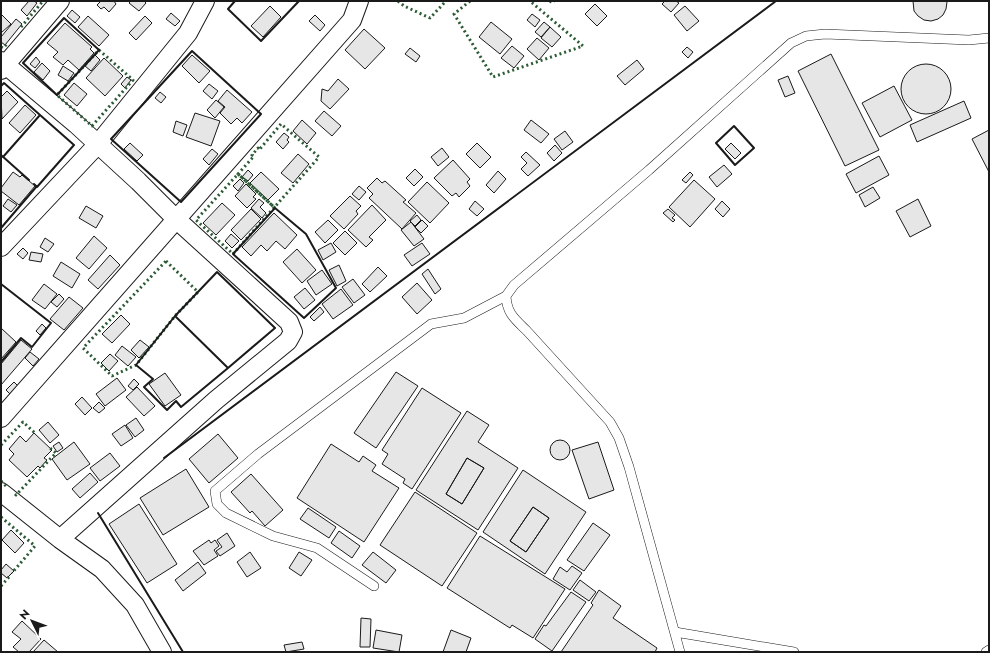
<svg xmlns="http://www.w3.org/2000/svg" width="990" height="653" font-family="Jost,sans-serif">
	<rect width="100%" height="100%" fill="#fff"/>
	<path fill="#e6e6e6" stroke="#1a1a1a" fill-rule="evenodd" d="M29 1H34L37 3 27 16 21 10Z
		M101 1H114L116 4 109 12 104 7 101 9 97 5Z
		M131 1H144L146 3 139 11 129 3Z
		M665 1H676L679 3 671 12 662 4Z
		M913 1H947V2L946 9 943 15 938 19 931 21 924 20 918 16 914 11Z
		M595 4 607 16 597 26 585 14Z
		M270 6 281 17 263 37 251 26Z
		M685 6 699 21 687 31 674 15Z
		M72 10 80 17 75 23 67 16Z
		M171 13 180 21 175 26 166 19Z
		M1 14 11 24 1 33Z
		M532 14 540 20 535 27 527 20Z
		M315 15 325 25 320 31 309 21Z
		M88 16 109 35 99 46 78 27Z
		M145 16 152 23 136 40 129 33Z
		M16 19 22 24 5 45 1 42V37Z
		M491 22 512 39 500 54 479 37Z
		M544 22 550 27 541 37 535 32Z
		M65 23 92 47 90 49 94 53 79 70 68 60 63 65 53 57 58 52 47 43Z
		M550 27 561 37 552 47 541 38Z
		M364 29 385 48 365 69 345 50Z
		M537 38 549 48 539 60 527 49Z
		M512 46 524 56 514 68 501 58Z
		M687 47 693 52 688 58 682 52Z
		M410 48 420 56 416 62 405 54Z
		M831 54 879 150 845 166 798 71Z
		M95 55 100 60 91 71 85 66Z
		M192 55 210 71 199 83 182 66Z
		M36 57 40 62 35 68 30 64Z
		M104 58 123 76 105 96 86 78Z
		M637 60 644 69 625 85 617 76Z
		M42 63 50 71 43 80 34 72Z
		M901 89a25 25 0 1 1 50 0a25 25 0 1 1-50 0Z
		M63 66 74 73 68 81 58 75Z
		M788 76 795 93 785 97 778 80Z
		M127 77 131 80 125 88 121 84Z
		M338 79 349 89 330 109 321 101 322 89 328 91Z
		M74 83 87 94 77 106 64 95Z
		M209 84 218 91 212 99 203 91Z
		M894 86 912 120 880 137 862 103Z
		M227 90 252 112 242 123 237 118 231 124 220 113 225 107 218 101Z
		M7 91 18 102 2 119 1 97Z
		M160 92 166 97 161 103 155 98Z
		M216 100 224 107 215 118 207 110Z
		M964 101 971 118 917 142 910 125Z
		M25 105 36 115 20 133 9 123Z
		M324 111 341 126 332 136 315 121Z
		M195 113 220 121 211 146 186 137Z
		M302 120 316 133 307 144 293 131Z
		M531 120 549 134 541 143 524 130Z
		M176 121 187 125 183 136 173 132Z
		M989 130V172L972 139Z
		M565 131 573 142 562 150 554 139Z
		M284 133 289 137 287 140 289 142 283 149 276 142Z
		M130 143 143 155 137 161 124 149Z
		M477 143 491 157 480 168 466 154Z
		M731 143 741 153 735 159 725 149Z
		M555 145 562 153 554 161 547 153Z
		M442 148 449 157 438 166 431 157Z
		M212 149 218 154 209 165 203 159Z
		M526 152 540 165 528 176 521 169 527 163 521 157Z
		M298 154 309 164 293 183 281 173Z
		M879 156 889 175 856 193 846 174Z
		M453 160 470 179 467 182 470 186 459 197 456 193 452 196 434 178Z
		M724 165 732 174 717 187 709 177Z
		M415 169 423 177 414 186 406 178Z
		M248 170 253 175 248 181 242 177Z
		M498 171 506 179 494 193 486 185Z
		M13 172 20 177 22 175 35 186 19 205 1 191V188Z
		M261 172 279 189 268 200 250 183Z
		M690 172 693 175 686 183 682 180Z
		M377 178 382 183 385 181 406 200 403 202 416 213 402 229 369 198 373 194 367 188Z
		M240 179 244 183 238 191 233 186Z
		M694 180 715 199 690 227 669 207Z
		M427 182 449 203 430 223 408 202Z
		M246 184 256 194 253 197 256 199 247 208 235 196Z
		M359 186 366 192 359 200 352 194Z
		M873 187 880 198 865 207 859 195Z
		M350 196 361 206 356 211 358 214 344 229 330 216Z
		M8 199 17 205 11 212 3 206Z
		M259 199 264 203 260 207 266 213 262 218 251 208Z
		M918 199 931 226 910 237 896 211Z
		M475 201 484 209 477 216 469 209Z
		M722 201 730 209 723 217 715 209Z
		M222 203 235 215 216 235 203 223Z
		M372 205 386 220 369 237 373 240 366 247 348 230Z
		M86 206 103 216 96 228 79 218Z
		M251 209 261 219 241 240 231 230Z
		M668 209 675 215 672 218 675 220 673 222 663 213Z
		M274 213 297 235 285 249 276 241 267 251 261 245 251 256 242 247Z
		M417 215 421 220 415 226 410 221Z
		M328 220 338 230 325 243 315 232Z
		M422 220 428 226 421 233 415 227Z
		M411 222 424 239 414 246 401 230Z
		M345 231 357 243 345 255 333 243Z
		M231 234 239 241 232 248 225 241Z
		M94 236 107 248 89 269 76 258Z
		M45 238 54 244 48 252 40 247Z
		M331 243 336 252 323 260 318 250Z
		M422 243 430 254 412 266 404 255Z
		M23 248 28 253 23 259 17 254Z
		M297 249 316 270 302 283 283 262Z
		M31 252 43 254 41 262 29 260Z
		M110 255 120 265 98 289 88 280Z
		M61 262 80 274 72 288 53 276Z
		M339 265 346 281 337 286 329 270Z
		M378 267 387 276 370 292 362 284Z
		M428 269 441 289 435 294 422 274Z
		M322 270 332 284 316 295 307 281Z
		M353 279 365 295 354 303 342 287Z
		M417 283 432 300 417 314 402 297Z
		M44 284 57 294 45 309 32 300Z
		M305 288 315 300 304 309 294 297Z
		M341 289 353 305 333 319 322 304Z
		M59 294 64 299 57 307 51 302Z
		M69 297 83 308 64 330 50 319Z
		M320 307 324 312 314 321 310 317Z
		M121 315 130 324 112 343 102 334Z
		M42 324 46 328 40 335 36 331Z
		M1 328 16 342 1 359Z
		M21 340 32 349 1 385V364Z
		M140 340 149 347 139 358 131 350Z
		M122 346 136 357 128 366 115 355Z
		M30 352 39 359 33 366 25 358Z
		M110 354 118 361 109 371 101 363Z
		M396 372 418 386 376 448 354 433Z
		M165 373 181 395 165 406 149 384Z
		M117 378 126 390 105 406 96 394Z
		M134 379 139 384 133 390 128 386Z
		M14 382 18 386 10 394 6 390Z
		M137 387 155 406 144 416 126 397Z
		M422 388 461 413 412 489 403 483 405 479 382 464 388 454 382 450Z
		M82 397 92 408 85 415 75 404Z
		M99 402 105 408 99 413 93 408Z
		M467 411 489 425 478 442 518 468 478 530 416 490ZM467 458 484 468 462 504 446 494Z
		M136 418 144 430 135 437 126 425Z
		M48 422 59 435 50 443 39 430Z
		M125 425 133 438 121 446 112 434Z
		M34 433 52 450 44 458 47 460 40 468 38 466 27 477 9 460 14 454 9 449 20 436 26 442Z
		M218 434 238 458 209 483 189 459Z
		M550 450a10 10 0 1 1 20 0a10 10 0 1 1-20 0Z
		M59 442 63 448 57 452 53 446Z
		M74 442 90 464 67 480 52 459Z
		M598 442 614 490 589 499 572 450Z
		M331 444 359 462 363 456 376 465 372 471 399 488 364 542 297 498Z
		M110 453 120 466 100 481 90 468Z
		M467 458 484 468 462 504 446 494Z
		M186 469 209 507 163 535 140 498Z
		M523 470 586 512 545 574 483 532ZM533 507 549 518 526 552 510 541Z
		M90 473 98 482 80 498 72 489Z
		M251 474 283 510 265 526 252 511 250 513 231 492Z
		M415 492 477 533 442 586 380 545Z
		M139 504 177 564 147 583 109 524Z
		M533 507 549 518 526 552 510 541Z
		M308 508 336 527 329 538 300 519Z
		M593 523 610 535 584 571 567 560Z
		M11 530 24 543 15 553 2 540Z
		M339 531 360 546 352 558 331 543Z
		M227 533 235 546 220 556 216 551 222 547 217 540Z
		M480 536 565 589 533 638 512 625 510 628 447 588Z
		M209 540 211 543 215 540 219 546 214 550 218 556 204 565 193 551Z
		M250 552 261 568 247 577 237 562Z
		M299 552 312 560 301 576 289 568Z
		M373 552 396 570 386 583 362 565Z
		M198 562 206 573 183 591 175 580Z
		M6 564 14 571 7 578 1 573V570Z
		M572 566 582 573 570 590 553 579 560 567 567 572Z
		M580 580 596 592 589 601 573 590Z
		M599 590 621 606 613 618 657 648 655 652H561L593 605 591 603Z
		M571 592 586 602 552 651 535 639 544 625 546 626Z
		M361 618 371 619 370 647H360Z
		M22 621 41 639 29 652H19L13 647 21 639 12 632Z
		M376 630 402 635 399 652 373 648Z
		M451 630 471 638 466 652H443Z
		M44 640 58 652H33Z
		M302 642 304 649 286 652 284 645Z"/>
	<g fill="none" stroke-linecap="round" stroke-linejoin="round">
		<defs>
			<path id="lane" d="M374 586 317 548 273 536 226 513 217 504 215 491 258 454 431 324 464 318 506 296
				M675 632 794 652
				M680 652 629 467 619 438 610 422 527 331C515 319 507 314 506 296L514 285 649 170 791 43 806 36 825 34 969 40 989 38
				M986 652 989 650"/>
			<path id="street" d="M1 61 76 124 138 181 176 219 289 322 293 332 288 341 216 400 60 539
				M1 70 60 1
				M1 247 98 144 188 33 205 1
				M1 418 352 20 359 1
				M1 492 60 539 102 569 135 605 162 652"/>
		</defs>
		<use href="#lane" stroke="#1a1a1a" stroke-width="10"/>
		<use href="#street" stroke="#1a1a1a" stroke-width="20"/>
		<use href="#lane" stroke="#fff" stroke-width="9"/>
		<use href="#street" stroke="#fff" stroke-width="18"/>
		<path stroke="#2b5a34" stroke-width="3" stroke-dasharray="2 3" stroke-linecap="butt" d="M398 1 404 6 430 18 446 1
			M470 1 454 14 493 77 583 46 530 1
			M550 1 552 3 554 1
			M21 27 43 1
			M1 47 3 48 7 44
			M99 50 133 80 92 126 57 95Z
			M275 208 238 174 254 156 252 155 258 148 259 150 281 124 319 157 233 254 196 220 238 174 275 208
			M166 261 198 292 175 316 136 365 112 376 83 348Z
			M1 445 23 422 36 434
			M1 481 6 486
			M15 494 16 495 56 453 50 448
			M1 517 35 546 12 573
			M1 586 9 577"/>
		<path stroke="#1a1a1a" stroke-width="2" d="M235 1 228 9 261 41 299 1
			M64 18 99 50 57 95 23 63Z
			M192 51 261 114 181 202 111 139Z
			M1 86 4 83 40 115 3 157 2 156
			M734 126 754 148 735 165 716 143Z
			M1 155 29 180
			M34 184 37 187 74 145 40 115
			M275 208 306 234 336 288 304 318 233 254Z
			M1 228 37 186
			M217 272 275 328 228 368 175 316Z
			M1 284 51 323 32 347 21 338 1 362
			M175 316 228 368 181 407 176 401 167 410 144 387 153 379 136 365Z
			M164 458 776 1
			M98 513 183 652"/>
	</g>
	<rect width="990" height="653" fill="none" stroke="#1a1a1a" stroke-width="4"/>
	<g transform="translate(32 621) rotate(312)" stroke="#ffffff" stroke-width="3" paint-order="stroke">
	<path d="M0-3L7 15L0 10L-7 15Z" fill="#1a1a1a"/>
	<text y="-6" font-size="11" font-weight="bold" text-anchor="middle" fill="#1a1a1a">N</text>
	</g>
</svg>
